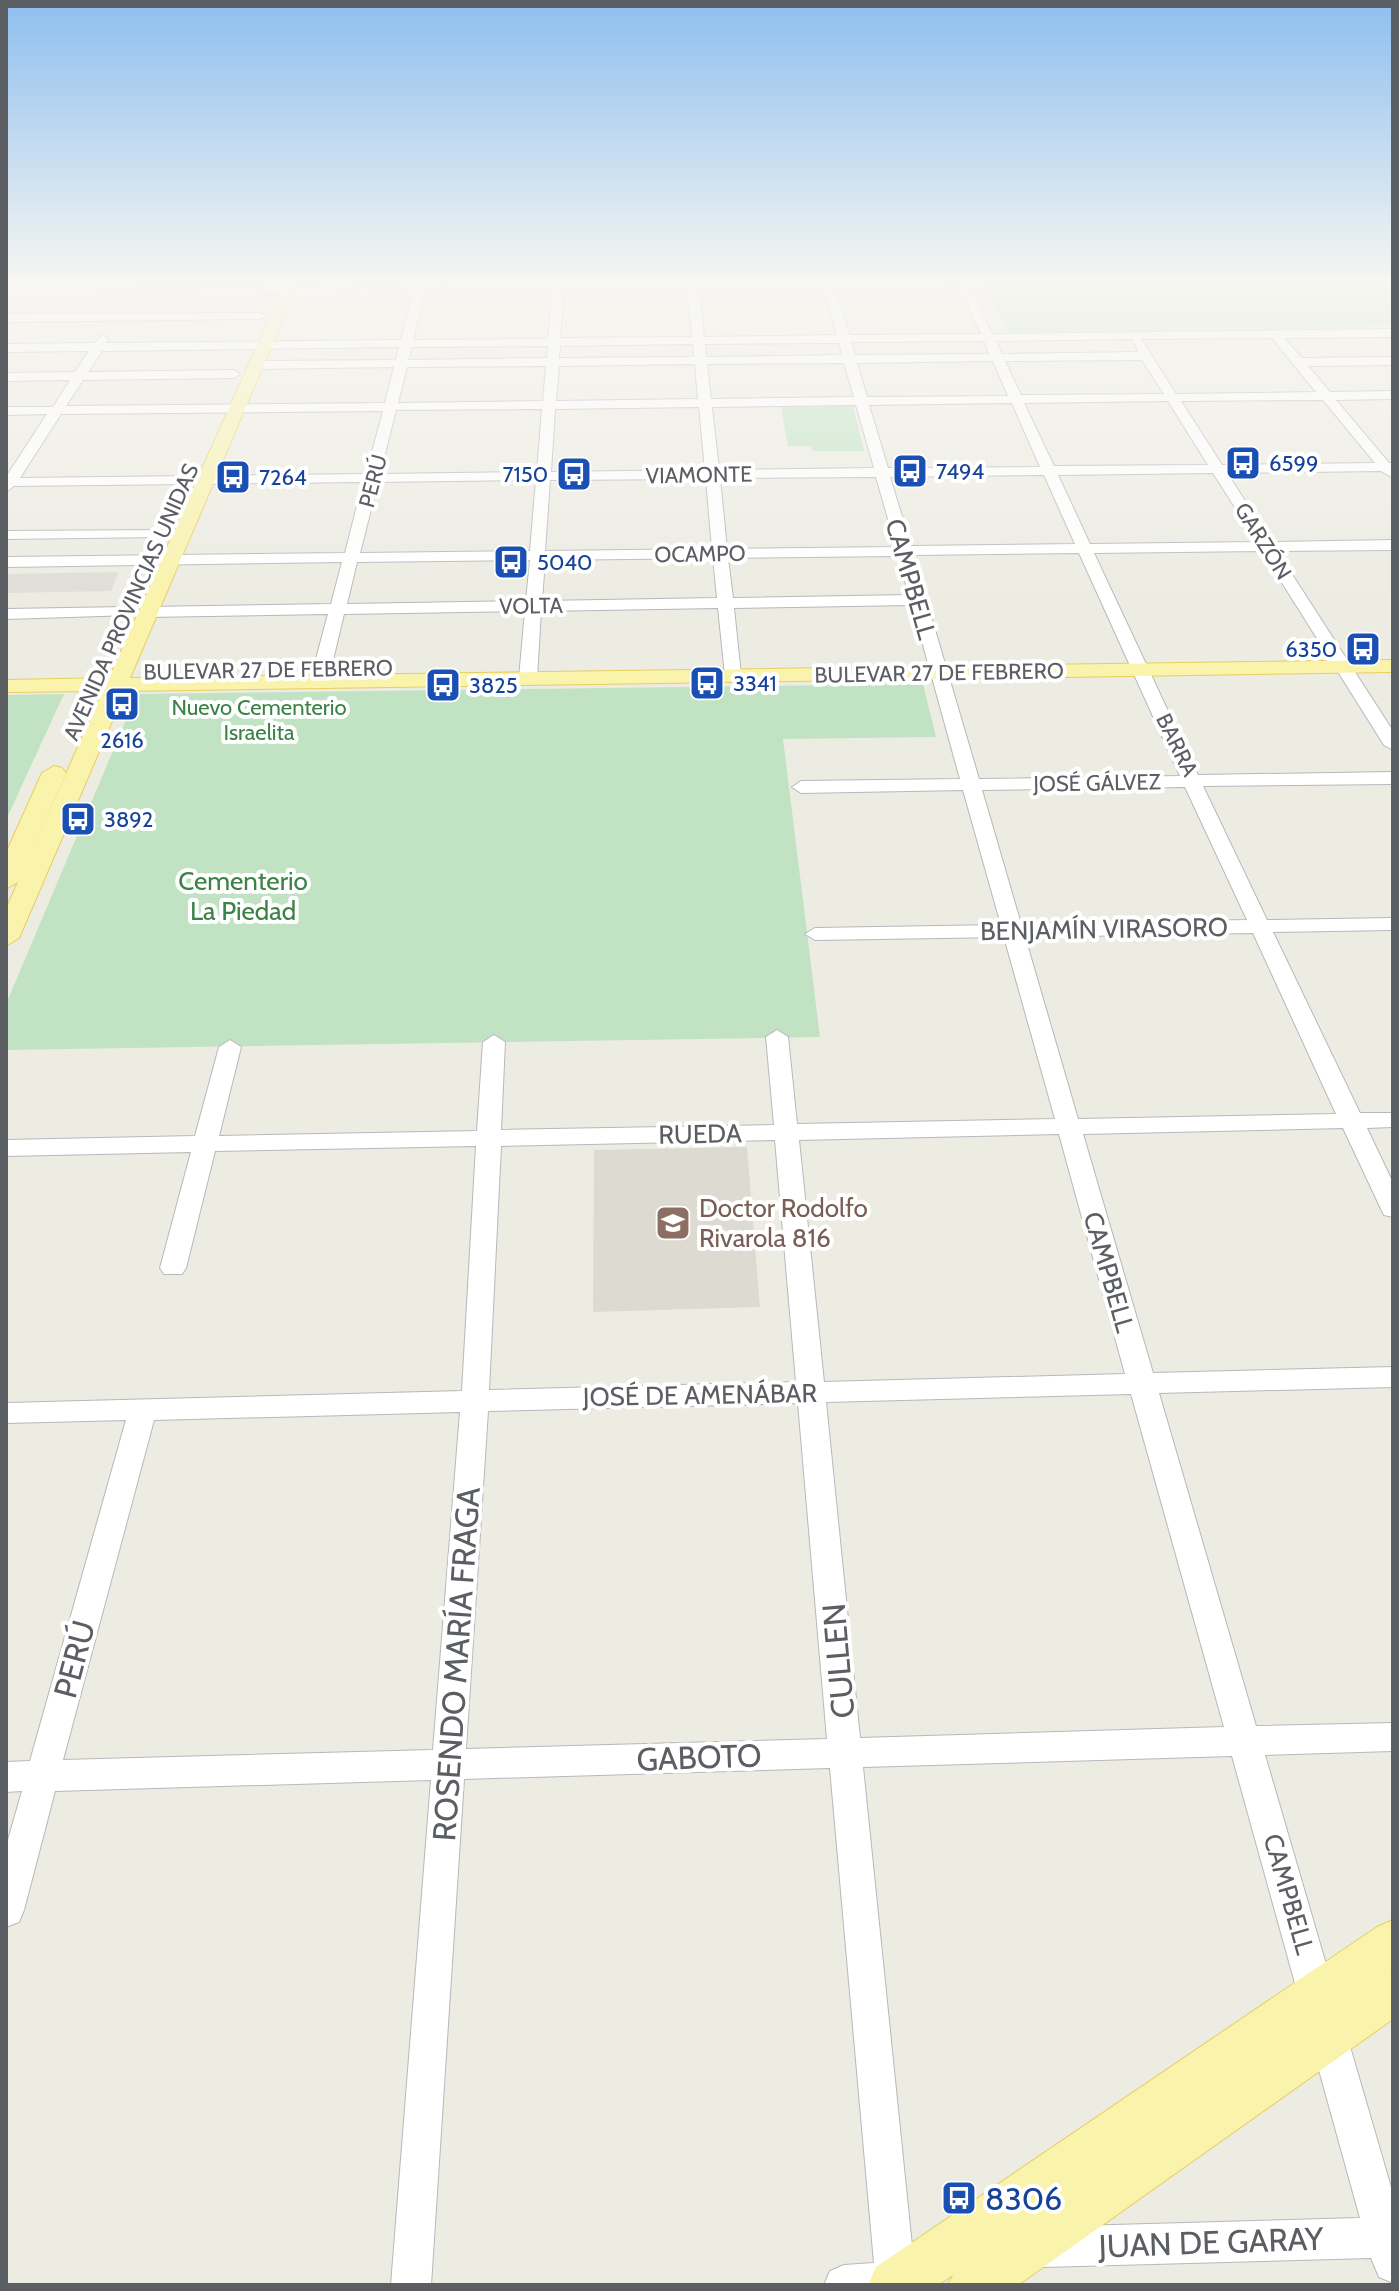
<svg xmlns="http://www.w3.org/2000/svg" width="1399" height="2291" font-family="Cabin,sans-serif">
	<rect width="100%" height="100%" fill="#edece3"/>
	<path fill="#dfddd7" d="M119 572 111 591 6 593V574Z"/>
	<path fill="#dddbd1" d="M747 1147 760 1307 593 1312 594 1150Z"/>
	<path fill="#c1e3c4" d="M983 280H1393V326L1262 330 1258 325 1259 328 1008 333Z
		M853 406 864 451H812L811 446H788L781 407Z
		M923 684 936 737 783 739 820 1037 6 1050V1004L137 694Z
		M64 694 6 820V695Z"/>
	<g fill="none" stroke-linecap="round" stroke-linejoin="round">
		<defs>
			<path id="minor" d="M418 280H428L427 286 553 284 554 280H564V284L687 283V280H697L698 283 967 280 992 334 1393 329V337L1284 338 1302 358 1393 357V365L1308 366 1330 392 1393 391V399L1336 400 1389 463H1393V478L1381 471 1227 473 1272 542 1393 540V550L1277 551 1393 731V750L1384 745 1262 551 1094 553 1198 775 1393 772V784L1203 786 1267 920 1393 918V930L1273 932 1360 1113H1393V1127L1367 1128 1393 1183V1217L1384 1215 1381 1209 1343 1128 1083 1134 1153 1373 1393 1367V1387L1159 1393 1256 1726 1393 1723V1751L1265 1755 1393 2194V2283L1379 2277 1371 2258 1043 2267 1029 2261 1023 2247 1029 2233 1043 2227 1360 2218 1232 1756 863 1767 916 2285H824L830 2271 844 2265 874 2263 830 1768 464 1779 431 2285H391L431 1780 55 1791 24 1910 19 1922 6 1927V1847L22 1791 6 1792V1762L30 1761 126 1420 6 1423V1403L462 1391 476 1146 215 1151 186 1268 182 1274H164L160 1268 191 1152 6 1156V1140L195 1136 219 1047 230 1040 241 1047 219 1136 477 1131 483 1042 494 1035 505 1042 501 1130 774 1125 766 1037 777 1030 788 1037 797 1124 1055 1119 1004 937 815 940 805 934 815 928 1001 925 963 790 801 793 792 787 801 781 960 779 912 605 734 608 741 675 733 680 725 675 718 608 541 611 537 678 528 683 519 678 525 611 344 614 328 681 319 686 310 681 328 614 146 617 138 612 146 607 331 604 342 562 6 567V557L345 553 363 482 14 486 6 492V477L47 414 6 415V407H53L70 380 6 381V373L75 372 89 351 6 352V344L94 343 103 335 109 339 106 343 401 340 414 293 6 296V290L416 286ZM960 287 981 334 849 335 835 289ZM824 289 837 335 704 337 699 290ZM687 290 692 337 560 338 564 291ZM552 291 548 339 413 340 425 292ZM1272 338 1316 392 1176 394 1141 339ZM1133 339 1138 352 1002 354 996 341ZM984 341 989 354 855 355 851 342ZM839 343 842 355 706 357 705 344ZM693 344 694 357 559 358 560 346ZM548 346 547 358 408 360 412 347ZM399 347 396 360 256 361 250 365 256 369 394 367 385 403 66 406 83 380 234 378 240 374 234 370 88 372 102 351ZM1142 360 1164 394 1021 395 1005 361ZM993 361 1008 396 867 397 857 363ZM844 363 854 397 711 399 707 364ZM695 364 698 399 556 401 559 366ZM546 366 543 401 398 403 407 367ZM1323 400 1375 463 1222 465 1181 401ZM1168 401 1208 465 1054 466 1024 403ZM1012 403 1040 467 888 468 869 405ZM856 405 874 468 719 470 712 407ZM699 407 705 470 551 472 555 409ZM542 409 537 472 380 474 396 410ZM383 411 366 474 20 478 61 414ZM1213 473 1257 542 1090 544 1058 475ZM1044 475 1075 544 911 546 890 477ZM876 477 896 547 727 549 720 478ZM706 479 712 549 545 551 550 480ZM536 480 530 551 360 553 378 482ZM1079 553 1180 776 979 779 913 555ZM898 556 909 595 733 598 728 558ZM713 558 717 598 542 601 545 560ZM530 560 526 601 347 604 357 562ZM1185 787 1247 920 1021 924 982 790ZM1253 933 1336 1114 1078 1119 1025 937ZM1059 1134 1125 1374 824 1382 799 1140ZM775 1140 796 1382 489 1390 501 1146ZM1131 1394 1224 1727 860 1738 826 1402ZM798 1403 827 1739 466 1749 488 1411ZM460 1412 433 1750 63 1760 154 1420Z
				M6 314 260 313 266 316 260 319 6 322Z
				M167 530 169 533 162 537 6 539V531Z
				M127 607 135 612 133 615 6 619V609Z"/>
			<path id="major" d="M286 280H300L130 678 1393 660V672L125 691 19 938 6 946V909L18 882 6 889V853L42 773 54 766 62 768 66 773 27 861 103 691 6 692V680L109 678Z
				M1393 1920V1968L1389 1971 1393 1970V2019L1018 2285H948L953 2275 938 2285H868L876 2267 1377 1927Z"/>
		</defs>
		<use href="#minor" stroke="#b6b8bc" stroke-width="2"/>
		<use href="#major" stroke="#e7ce62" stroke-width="2"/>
		<use href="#minor" fill="#fff" fill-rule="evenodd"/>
		<use href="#major" fill="#f9f3ac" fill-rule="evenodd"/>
	</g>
	<linearGradient id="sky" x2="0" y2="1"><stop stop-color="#8ebeef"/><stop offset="0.47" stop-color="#f7f6f2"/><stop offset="1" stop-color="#f7f6f2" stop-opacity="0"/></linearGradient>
	<rect width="1399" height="600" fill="url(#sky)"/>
	<defs>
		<symbol id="bus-square" viewBox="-11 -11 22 22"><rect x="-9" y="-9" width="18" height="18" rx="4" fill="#1a4fb4" stroke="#fff"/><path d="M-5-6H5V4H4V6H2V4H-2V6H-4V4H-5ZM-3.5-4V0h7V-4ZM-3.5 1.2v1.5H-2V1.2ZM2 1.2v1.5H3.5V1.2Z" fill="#fff"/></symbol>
		<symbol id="school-square" viewBox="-11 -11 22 22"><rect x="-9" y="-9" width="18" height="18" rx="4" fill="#8d6e63" stroke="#fff"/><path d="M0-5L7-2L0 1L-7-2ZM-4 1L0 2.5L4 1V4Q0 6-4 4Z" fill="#fff"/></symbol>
	</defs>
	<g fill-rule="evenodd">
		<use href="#bus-square" x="1223" y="443" width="40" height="40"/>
		<use href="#bus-square" x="890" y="451" width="40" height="40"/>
		<use href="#bus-square" x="554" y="454" width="40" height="40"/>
		<use href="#bus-square" x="213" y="457" width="40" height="40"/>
		<use href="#bus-square" x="491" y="542" width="40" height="40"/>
		<use href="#bus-square" x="1343" y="629" width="40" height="40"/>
		<use href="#bus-square" x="687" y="663" width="40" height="40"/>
		<use href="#bus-square" x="423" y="665" width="40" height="40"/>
		<use href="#bus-square" x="102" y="684" width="40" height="40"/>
		<use href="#bus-square" x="58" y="799" width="40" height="40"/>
		<use href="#school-square" x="653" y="1203" width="40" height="40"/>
		<use href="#bus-square" x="939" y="2178" width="40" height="40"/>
	</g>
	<g text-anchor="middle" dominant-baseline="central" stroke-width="8" stroke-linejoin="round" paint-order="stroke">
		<g font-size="22" fill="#164399" stroke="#fff" text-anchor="start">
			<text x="1269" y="463">6599</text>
			<text x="936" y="471">7494</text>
			<text x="548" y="474" text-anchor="end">7150</text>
			<text x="259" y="477">7264</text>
			<text x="537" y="562">5040</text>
			<text x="1337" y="649" text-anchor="end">6350</text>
			<text x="733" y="683">3341</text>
			<text x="469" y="685">3825</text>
			<text x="122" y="740" text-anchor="middle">2616</text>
			<text x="104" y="819">3892</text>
		</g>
		<g font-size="22" fill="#5b5e63" stroke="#fff">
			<text transform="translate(699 475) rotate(-1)">VIAMONTE</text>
			<text transform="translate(373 481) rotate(-75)">PERÚ</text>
			<text transform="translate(1263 541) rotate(58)">GARZÓN</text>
			<text transform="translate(700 554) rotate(-1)">OCAMPO</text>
			<text transform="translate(131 602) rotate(-66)">AVENIDA PROVINCIAS UNIDAS</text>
			<text transform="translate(531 606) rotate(-1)">VOLTA</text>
			<text transform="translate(268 670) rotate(-1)">BULEVAR 27 DE FEBRERO</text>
			<text transform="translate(939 673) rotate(-1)">BULEVAR 27 DE FEBRERO</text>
			<text transform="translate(1177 745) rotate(64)">BARRA</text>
			<text transform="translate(1097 783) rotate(-1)">JOSÉ GÁLVEZ</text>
		</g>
		<g font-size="22" fill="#3b8245" stroke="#fff">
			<text x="259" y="707">Nuevo Cementerio<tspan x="259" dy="25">Israelita</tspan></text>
		</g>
		<g font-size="26" fill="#5b5e63" stroke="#fff">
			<text transform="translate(911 579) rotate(74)">CAMPBELL</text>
			<text transform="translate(1104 929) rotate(-1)">BENJAMÍN VIRASORO</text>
			<text transform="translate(700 1134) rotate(-1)">RUEDA</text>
			<text transform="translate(1109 1272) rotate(74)">CAMPBELL</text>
			<text transform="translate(700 1395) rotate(-1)">JOSÉ DE AMENÁBAR</text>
			<text transform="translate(1289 1894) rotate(74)">CAMPBELL</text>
		</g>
		<g font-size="26" fill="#3b8245" stroke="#fff">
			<text x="243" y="881">Cementerio<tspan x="243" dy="30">La Piedad</tspan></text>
		</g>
		<g font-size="26" fill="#785e54" stroke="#fff" text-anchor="start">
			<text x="699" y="1208">Doctor Rodolfo<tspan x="699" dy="30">Rivarola 816</tspan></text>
		</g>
		<g font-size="32" fill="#5b5e63" stroke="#fff">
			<text transform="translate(74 1659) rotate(-75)">PERÚ</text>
			<text transform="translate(838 1661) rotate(-95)">CULLEN</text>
			<text transform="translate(456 1664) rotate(-86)">ROSENDO MARÍA FRAGA</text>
			<text transform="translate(699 1757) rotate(-2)">GABOTO</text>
			<text transform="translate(1211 2242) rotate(-2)">JUAN DE GARAY</text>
		</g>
		<g font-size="32" fill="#164399" stroke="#fff" text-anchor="start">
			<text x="985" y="2198">8306</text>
		</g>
	</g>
	<rect width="1399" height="2291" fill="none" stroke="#5b5e63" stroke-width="16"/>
</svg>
